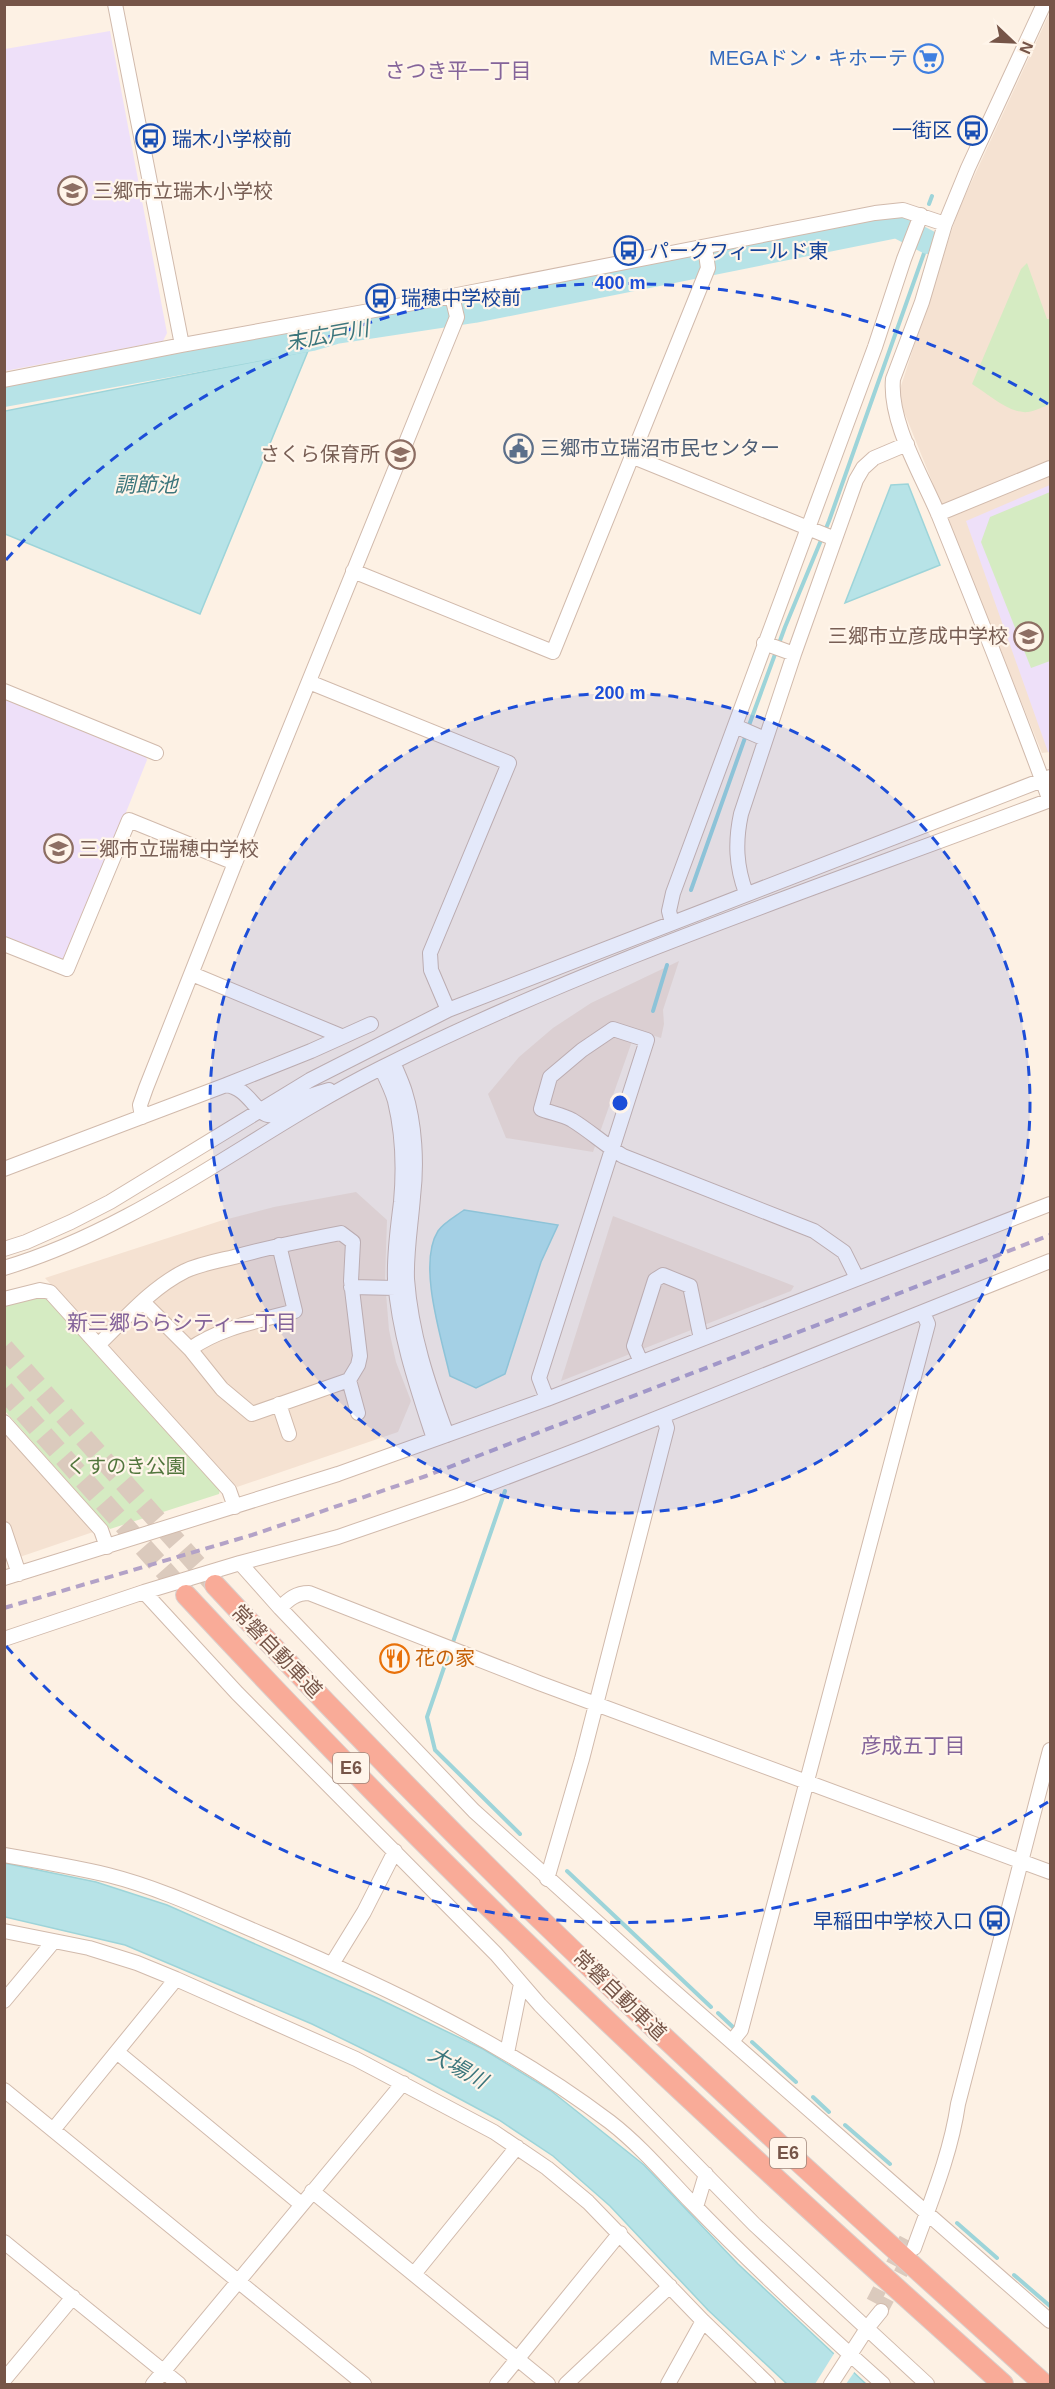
<svg xmlns="http://www.w3.org/2000/svg" width="1055" height="2389" font-family="Arial,'Noto Sans JP',sans-serif">
	<rect width="100%" height="100%" fill="#fdf1e4"/>
	<path fill="#f5e2d2" d="M1050 12V752L1042 753 902 407 900 389 958 211Z
		M679 961 663 1010 664 1024 661 1038 636 1030 593 1152 506 1138 488 1094 519 1057 553 1028 591 1003Z
		M356 1192 387 1220 385 1281 389 1330 396 1362 411 1401 398 1432 237 1487 45 1278 220 1221 274 1207Z
		M613 1216 794 1286 791 1291 561 1381Z
		M4 1432 96 1531 5 1562Z"/>
	<path fill="#eee0f9" d="M110 31 167 333 163 341 5 371V49Z
		M1050 485V752H1048L966 521Z
		M4 697 145 753 147 760 68 957 60 961 5 938Z"/>
	<path fill="#d5ebc2" d="M1027 263 1047 319H1050V404C1043 407 1035 411 1028 412 1009 414 987 393 972 384L1021 269Z
		M1050 492V661L1031 668 981 542 990 517Z
		M39 1296 46 1298 220 1489 219 1494 110 1529 5 1411 4 1306Z"/>
	<path fill="#b7e3e7" stroke="#9dd4d9" stroke-width="1.5" d="M308 351 200 614 5 534V411Z
		M908 484 940 565 845 603 891 485Z
		M464 1210 558 1225 541 1262 505 1374 476 1388 450 1376C442 1340 417 1264 438 1231 443 1223 456 1216 464 1210Z
		M4 1863 96 1882 167 1905 377 1998 483 2049 550 2090 644 2165 738 2264 866 2384H787L708 2310 610 2206 553 2156 499 2120 404 2069 312 2024 125 1945 5 1917Z"/>
	<path fill="#fdf1e4" d="M835 2352 855 2371 846 2384H815Z"/>
	<g fill="none" stroke-linecap="round" stroke-linejoin="round">
		<path stroke="#9dd4d9" stroke-width="4" d="M929 204 932 196
			M748 728 785 627 829 521 928 242
			M691 890 746 735
			M653 1011 667 965
			M452 1645 505 1491
			M449 1653 427 1717 435 1750 520 1834
			M567 1871 711 2007
			M718 2013 734 2028
			M752 2042 796 2082
			M813 2097 829 2112
			M845 2125 890 2164
			M957 2223 997 2258
			M1014 2275 1050 2306"/>
		<path stroke="#b7e3e7" stroke-width="24" d="M4 395 312 339 336 332 474 311 897 226 928 242"/>
		<path stroke="#dbcabd" stroke-width="14" stroke-dasharray="14 7" stroke-linecap="butt" d="M873 2302 906 2239
			M881 2311 910 2255"/>
		<path stroke="#dbcabd" stroke-width="20" stroke-dasharray="20 10" stroke-linecap="butt" d="M4 1348 215 1585
			M4 1390 186 1595"/>
		<defs>
			<path id="minor" d="M115 4 182 345
				M1044 4 968 168 945 224 922 302 893 379C889 423 922 475 939 516 977 610 1015 705 1050 801
				M4 380 182 345 452 296 875 213 903 210 945 224
				M631 456 835 539
				M938 514 1050 468
				M353 571 553 652 708 268 705 247
				M764 643 794 654
				M309 682 509 763 430 953 431 970 448 1010
				M4 691 156 753
				M735 726 765 739
				M235 863 457 317 452 296
				M746 893C736 866 735 842 741 814L794 654 856 480 863 468 874 458 907 444
				M672 923 669 911 673 893 875 347 904 259 921 215
				M4 944 67 969 129 820 235 863 146 1088 140 1105 142 1117
				M192 974 341 1036
				M393 1062C397 1072 402 1082 405 1092 415 1124 417 1164 413 1197 411 1224 406 1252 407 1279 411 1334 428 1384 447 1435
				M381 1068C386 1078 392 1090 395 1101 403 1134 404 1169 401 1202 398 1227 394 1253 395 1279 399 1335 417 1387 434 1439
				M226 1085 311 1051 371 1024
				M4 1169 226 1085C250 1088 257 1118 272 1115 280 1114 290 1106 297 1102 307 1096 318 1093 329 1090
				M4 1249 26 1242 71 1222 110 1202 310 1080 448 1010 1050 777
				M4 1268C142 1227 254 1131 381 1068 596 960 826 885 1050 800
				M351 1287 396 1288
				M4 1299 40 1290 50 1292 229 1490 235 1507
				M98 1345C125 1319 151 1288 185 1271 200 1264 217 1261 234 1257 269 1247 305 1240 341 1233L353 1242 351 1281 360 1356 358 1365 349 1380 252 1414 222 1389 190 1349 143 1302
				M190 1349C221 1327 259 1321 295 1311L279 1245
				M641 1362 634 1346 655 1280 663 1275 690 1286 701 1339
				M349 1380 358 1413
				M547 1399 539 1378 647 1040 613 1029 582 1050 550 1077 541 1109C551 1113 563 1115 572 1120 590 1131 605 1145 623 1156L814 1231 844 1252 857 1278
				M279 1404 289 1434
				M4 1422 101 1530 107 1547
				M4 1529 19 1574
				M240 1563 280 1608 474 1811 660 1979 1050 2321
				M4 1578 338 1474 547 1399 1050 1204
				M144 1592 237 1693 496 1954 540 2005 754 2224 927 2384
				M280 1608C289 1599 296 1593 309 1593L539 1683 1050 1872
				M4 1639 144 1592 240 1563 338 1537 460 1495 585 1447 1050 1261
				M4 1855C39 1861 74 1867 108 1875 164 1889 216 1915 269 1937 388 1988 507 2044 610 2122 641 2146 666 2176 692 2203 753 2266 818 2326 883 2384
				M547 1879 582 1759 667 1428 663 1416
				M4 1931 89 1948 137 1963 176 1979 356 2059 494 2132 547 2168 588 2202 703 2321 768 2384
				M332 1964 364 1912 395 1851
				M4 2001 54 1941
				M732 2041 741 2030 928 1324 923 1313
				M117 2052 301 2204
				M507 2053 521 1984
				M4 2090 364 2384
				M53 2130 176 1979
				M312 2191 548 2384
				M696 2207 706 2174
				M4 2242 179 2384
				M914 2248C931 2201 951 2153 958 2104L1050 1750
				M414 2274 517 2147
				M4 2380 73 2297
				M153 2384 403 2083
				M497 2384 620 2233
				M566 2384 670 2286
				M668 2384 703 2321
				M831 2384 868 2327 881 2311"/>
			<path id="highway" d="M215 1585C320 1698 428 1809 538 1917 703 2077 873 2230 1044 2384
				M186 1595C295 1712 406 1827 521 1938 678 2091 840 2238 1003 2384"/>
		</defs>
		<use href="#minor" stroke="#d1baac" stroke-width="16"/>
		<use href="#highway" stroke="#d9cfcc" stroke-width="22"/>
		<use href="#minor" stroke="#fff" stroke-width="14"/>
		<use href="#highway" stroke="#f9ab98" stroke-width="20"/>
		<path stroke="#b3a2c7" stroke-width="4" stroke-dasharray="9 6" stroke-linecap="butt" d="M4 1608 252 1535 426 1476 1050 1235"/>
	</g>
	<circle cx="620" cy="1103" r="410" fill="#1d4ed8" fill-opacity=".12"/>
	<g fill="none" stroke="#1d4ed8" stroke-width="3" stroke-dasharray="10 8">
		<circle cx="620" cy="1103" r="410"/>
		<path d="M1048 1802A820 820 0 0 1 6 1646M6 560A820 820 0 0 1 1048 404"/>
	</g>
	<defs>
		<symbol id="supermarket-ring" viewBox="-11 -11 22 22"><circle r="9.5" fill="#fff5ea" stroke="#3f7fe0" stroke-width="1.5"/><path d="M-6-5.5h2.5l.6 2H6L4.5 2H-2.5L-4.4-4H-6ZM-1.5 3.2a1.3 1.3 0 1 0 .1 0ZM3 3.2a1.3 1.3 0 1 0 .1 0Z" fill="#3f7fe0"/></symbol>
		<symbol id="bus-ring" viewBox="-11 -11 22 22"><circle r="9.5" fill="#fff5ea" stroke="#1a4fb4" stroke-width="1.5"/><path d="M-5-6H5V4H4V6H2V4H-2V6H-4V4H-5ZM-3.5-4V0h7V-4ZM-3.5 1.2v1.5H-2V1.2ZM2 1.2v1.5H3.5V1.2Z" fill="#1a4fb4"/></symbol>
		<symbol id="school-ring" viewBox="-11 -11 22 22"><circle r="9.5" fill="#fff5ea" stroke="#8d6e63" stroke-width="1.5"/><path d="M0-5L7-2L0 1L-7-2ZM-4 1L0 2.5L4 1V4Q0 6-4 4Z" fill="#8d6e63"/></symbol>
		<symbol id="civic-ring" viewBox="-11 -11 22 22"><circle r="9.5" fill="#fff5ea" stroke="#5c6f8a" stroke-width="1.5"/><path d="M-.6-6.5H3V-4.5H.6V-3L4-1V1h2V6H-6V1h2V-1L-.6-3ZM-1.2 2.5V6h2.4V2.5Z" fill="#5c6f8a"/></symbol>
		<symbol id="restaurant-ring" viewBox="-11 -11 22 22"><circle r="9.5" fill="#fff5ea" stroke="#e8710a" stroke-width="1.5"/><path d="M-5-6h1v4h1v-4h1v4h1v-4h1v5L-1.5 .5V6h-2V.5L-5-1ZM5-6V6H3V1.5H1.5Q1.5-4 5-6Z" fill="#e8710a"/></symbol>
	</defs>
	<g fill-rule="evenodd">
		<use href="#supermarket-ring" x="912" y="42" width="33" height="33"/>
		<use href="#bus-ring" x="956" y="114" width="33" height="33"/>
		<use href="#bus-ring" x="134" y="122" width="33" height="33"/>
		<use href="#school-ring" x="56" y="174" width="33" height="33"/>
		<use href="#bus-ring" x="612" y="234" width="33" height="33"/>
		<use href="#bus-ring" x="364" y="282" width="33" height="33"/>
		<use href="#civic-ring" x="502" y="432" width="33" height="33"/>
		<use href="#school-ring" x="384" y="438" width="33" height="33"/>
		<use href="#school-ring" x="1012" y="620" width="33" height="33"/>
		<use href="#school-ring" x="42" y="832" width="33" height="33"/>
		<use href="#restaurant-ring" x="378" y="1642" width="33" height="33"/>
		<use href="#bus-ring" x="978" y="1904" width="33" height="33"/>
	</g>
	<g text-anchor="middle" dominant-baseline="central" stroke-width="4.5" stroke-linejoin="round" paint-order="stroke">
		<g fill="#fff5ea" stroke="#9f8579" stroke-width="1.5">
			<rect x="333" y="1753" width="36" height="30" rx="4.5"/>
			<rect x="770" y="2138" width="36" height="30" rx="4.5"/>
		</g>
		<g font-size="18" font-weight="bold" fill="#765548">
			<text x="351" y="1768">E6</text>
			<text x="788" y="2153">E6</text>
		</g>
		<g font-size="20" fill="#366cbe" stroke="#fff5ea" text-anchor="end">
			<text x="908" y="58">MEGAドン・キホーテ</text>
		</g>
		<g font-size="20" fill="#164399" stroke="#fff5ea" text-anchor="start">
			<text x="952" y="130" text-anchor="end">一街区</text>
			<text x="172" y="139">瑞木小学校前</text>
			<text x="649" y="251">パークフィールド東</text>
			<text x="401" y="298">瑞穂中学校前</text>
			<text x="973" y="1921" text-anchor="end">早稲田中学校入口</text>
		</g>
		<g font-size="20" fill="#785e54" stroke="#fff5ea" text-anchor="start">
			<text x="93" y="191">三郷市立瑞木小学校</text>
			<text x="380" y="454" text-anchor="end">さくら保育所</text>
			<text x="1008" y="636" text-anchor="end">三郷市立彦成中学校</text>
			<text x="79" y="849">三郷市立瑞穂中学校</text>
		</g>
		<g font-size="20" fill="#4e5e75" stroke="#fff5ea" text-anchor="start">
			<text x="540" y="448">三郷市立瑞沼市民センター</text>
		</g>
		<g font-size="20" fill="#52763d" stroke="#fff5ea">
			<text x="126" y="1466">くすのき公園</text>
		</g>
		<g font-size="20" fill="#765548" stroke="#fff5ea">
			<text transform="translate(277 1651) rotate(46)">常磐自動車道</text>
			<text transform="translate(620 1995) rotate(44)">常磐自動車道</text>
		</g>
		<g font-size="20" fill="#c56008" stroke="#fff5ea" text-anchor="start">
			<text x="415" y="1658">花の家</text>
		</g>
		<g font-size="21" fill="#84649a" stroke="#fff5ea">
			<text x="458" y="70">さつき平一丁目</text>
			<text x="182" y="1322">新三郷ららシティ一丁目</text>
			<text x="913" y="1745">彦成五丁目</text>
		</g>
		<g font-size="21" font-style="italic" fill="#3c767c" stroke="#fff5ea">
			<text transform="translate(327 335) rotate(-10)">末広戸川</text>
			<text x="146" y="484">調節池</text>
			<text transform="translate(458 2067) rotate(29)">大場川</text>
		</g>
	</g>
	<circle cx="620" cy="1103" r="9" fill="#1d4ed8" stroke="#fff5ea" stroke-width="3"/>
	<g font-size="18" text-anchor="middle" font-weight="bold" fill="#1d4ed8" stroke="#fff5ea" stroke-width="4.5" stroke-linejoin="round" paint-order="stroke">
		<text x="620" y="289">400 m</text>
		<text x="620" y="699">200 m</text>
	</g>
	<rect width="1055" height="2389" fill="none" stroke="#765548" stroke-width="12"/>
	<g transform="translate(1013 42) rotate(113)" stroke="#fff5ea" stroke-width="4.5" paint-order="stroke">
	<path d="M0-4.5L10 22L0 15L-10 22Z" fill="#765548"/>
	<text y="-9" font-size="16" font-weight="bold" text-anchor="middle" fill="#765548">N</text>
	</g>
</svg>
